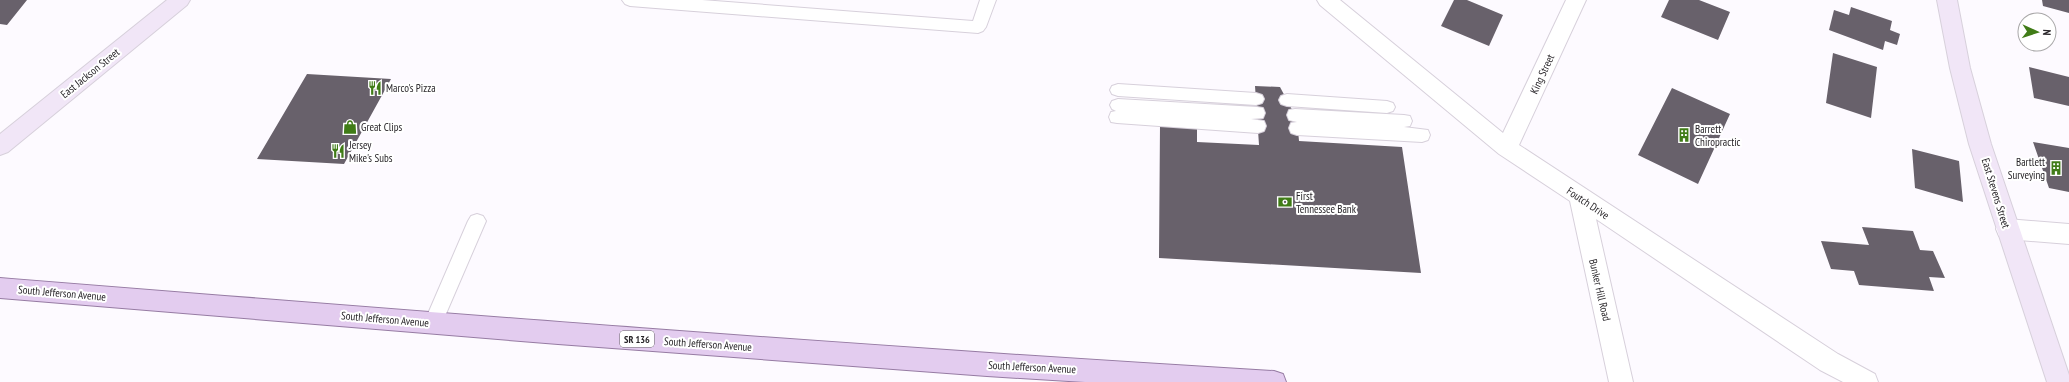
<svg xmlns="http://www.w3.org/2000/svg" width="2069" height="382" font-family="'PT Sans Narrow',sans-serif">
	<rect width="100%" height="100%" fill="#fdfaff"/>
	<path fill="#68616b" d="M0 0H27L7 25 0 24Z
		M1454 0H1467L1503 15 1489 46 1441 26Z
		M1669 0H1699L1730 12 1718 40 1661 17Z
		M2042 0H2069V13L2043 6Z
		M1851 7 1892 21 1890 30 1900 34 1897 45 1885 41 1883 50 1829 30 1834 10 1849 15Z
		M1833 53 1877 67 1871 118 1826 103Z
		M2029 67 2069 77V106L2034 98Z
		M307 74 391 79 344 164 257 159Z
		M1255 86 1280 87 1297 119 1299 141 1402 147 1421 273 1159 258 1160 125 1197 127V142L1259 145Z
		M1672 88 1730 114 1698 184 1638 155Z
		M2033 142 2069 148V192L2049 188Z
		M1912 149 1959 161 1963 202 1915 188Z
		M1862 227 1913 231 1920 250 1933 251 1945 278 1929 277 1934 291 1859 285 1854 271 1831 269 1821 241 1869 245Z"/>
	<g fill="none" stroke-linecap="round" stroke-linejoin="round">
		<defs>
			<path id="lane" d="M622 0H702L973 21 980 0H996L986 27 983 31 978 33 630 6 625 4Z
				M1118 84 1256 93 1262 95 1264 99 1262 103 1256 105 1118 96 1112 94 1110 90 1112 86Z
				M1287 94 1387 101 1393 103 1395 107 1393 111 1387 113 1287 106 1281 104 1279 100 1281 96Z
				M1118 99 1257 107 1263 108 1265 113 1263 118 1251 119 1264 121 1266 126 1264 131 1258 133 1117 123 1111 122 1109 117 1111 112 1116 111 1112 109 1110 105 1112 101Z
				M1295 109 1404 115 1410 116 1412 121 1410 126 1404 127 1428 130 1430 135 1428 140 1422 142 1297 135 1291 133 1289 128 1291 123 1297 122 1289 120 1287 115 1289 110Z
				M477 214 483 216 486 221 442 323 439 329 433 331 427 329 424 323 468 221 471 216Z"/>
			<path id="street" d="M1317 0H1340L1503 133 1566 0H1586L1519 145 1838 354 1875 374 1878 382H1843L1820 370 1596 219 1633 382H1609L1570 201 1499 154 1320 5Z
				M2007 219 2069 224V244L2007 239 1999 236 1996 229 1999 222Z"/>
			<path id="secondary" d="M167 0H190L187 5 8 152 0 155V134Z
				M1937 0H1957L1970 68 1991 144 2069 375V382H2047L1969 144 1950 68Z"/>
			<path id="primary" d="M0 278C425 312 849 346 1274 371L1283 374 1286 382H1085L987 376 558 344 0 298Z"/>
		</defs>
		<use href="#lane" stroke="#d7d0db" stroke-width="2"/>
		<use href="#street" stroke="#d7d0db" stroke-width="2"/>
		<use href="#secondary" stroke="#d7d0db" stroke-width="2"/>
		<use href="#primary" stroke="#967ba3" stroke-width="2"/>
		<use href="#lane" fill="#fff" fill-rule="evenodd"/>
		<use href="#street" fill="#fff" fill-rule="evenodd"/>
		<use href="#secondary" fill="#f1e6f7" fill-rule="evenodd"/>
		<use href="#primary" fill="#e3ccef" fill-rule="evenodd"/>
	</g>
	<defs>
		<symbol id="restaurant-bare" viewBox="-9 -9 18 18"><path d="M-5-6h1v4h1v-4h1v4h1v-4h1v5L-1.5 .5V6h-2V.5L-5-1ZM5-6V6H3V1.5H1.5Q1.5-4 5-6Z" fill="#407c17" stroke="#fff" stroke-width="2.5" paint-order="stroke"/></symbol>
		<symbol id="shop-bare" viewBox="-9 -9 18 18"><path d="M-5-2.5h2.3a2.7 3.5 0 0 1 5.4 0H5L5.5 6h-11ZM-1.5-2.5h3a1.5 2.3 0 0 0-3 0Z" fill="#407c17" stroke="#fff" stroke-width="2.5" paint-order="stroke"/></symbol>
		<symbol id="building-bare" viewBox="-9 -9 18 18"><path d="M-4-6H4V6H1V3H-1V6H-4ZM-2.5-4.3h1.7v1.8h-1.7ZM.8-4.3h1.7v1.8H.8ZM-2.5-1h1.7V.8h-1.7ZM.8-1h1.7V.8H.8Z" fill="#407c17" stroke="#fff" stroke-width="2.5" paint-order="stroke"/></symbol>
		<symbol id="bank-bare" viewBox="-9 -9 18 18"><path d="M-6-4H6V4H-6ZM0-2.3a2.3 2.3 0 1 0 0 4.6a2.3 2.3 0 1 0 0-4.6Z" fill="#407c17" stroke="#fff" stroke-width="2.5" paint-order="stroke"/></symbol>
	</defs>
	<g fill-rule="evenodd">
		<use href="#restaurant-bare" x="365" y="78" width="20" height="20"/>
		<use href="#shop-bare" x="340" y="117" width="20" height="20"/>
		<use href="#building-bare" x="1674" y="125" width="20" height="20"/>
		<use href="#restaurant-bare" x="328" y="141" width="20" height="20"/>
		<use href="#building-bare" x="2046" y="158" width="20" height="20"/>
		<use href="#bank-bare" x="1275" y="192" width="20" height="20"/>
	</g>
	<g text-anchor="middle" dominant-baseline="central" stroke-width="4" stroke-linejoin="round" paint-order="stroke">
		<rect fill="#fff" stroke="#686669" stroke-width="1" x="620" y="331" width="34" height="16" rx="3"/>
		<g font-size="10" font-weight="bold" fill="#282529">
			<text x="637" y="339">SR 136</text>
		</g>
		<g font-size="11" fill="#282529" stroke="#fff">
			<text transform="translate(90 73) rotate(-39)">East Jackson Street</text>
			<text transform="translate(1542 74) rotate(-65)">King Street</text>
			<text transform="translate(1996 193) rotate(73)">East Stevens Street</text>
			<text transform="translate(1588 203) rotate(34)">Foutch Drive</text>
			<text transform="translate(1600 290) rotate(77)">Bunker Hill Road</text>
			<text transform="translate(62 293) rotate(5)">South Jefferson Avenue</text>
			<text transform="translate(385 319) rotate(5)">South Jefferson Avenue</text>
			<text transform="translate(708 344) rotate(4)">South Jefferson Avenue</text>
			<text transform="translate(1032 367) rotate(3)">South Jefferson Avenue</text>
		</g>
		<g font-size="11" fill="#282529" stroke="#fff" text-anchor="start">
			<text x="386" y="88">Marco's Pizza</text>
			<text x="361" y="127">Great Clips</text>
			<text x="1695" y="129">Barrett<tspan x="1695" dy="13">Chiropractic</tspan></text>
			<text x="349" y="145">Jersey<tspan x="349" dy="13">Mike's Subs</tspan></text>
			<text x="2045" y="162" text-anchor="end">Bartlett<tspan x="2045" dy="13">Surveying</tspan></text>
			<text x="1296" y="196">First<tspan x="1296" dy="13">Tennessee Bank</tspan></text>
		</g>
	</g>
	<g transform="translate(2037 32) rotate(93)"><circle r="19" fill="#ffffff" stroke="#a9a8a9"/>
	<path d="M0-3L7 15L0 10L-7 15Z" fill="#407c17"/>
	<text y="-6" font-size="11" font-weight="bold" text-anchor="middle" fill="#282529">N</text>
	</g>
</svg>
